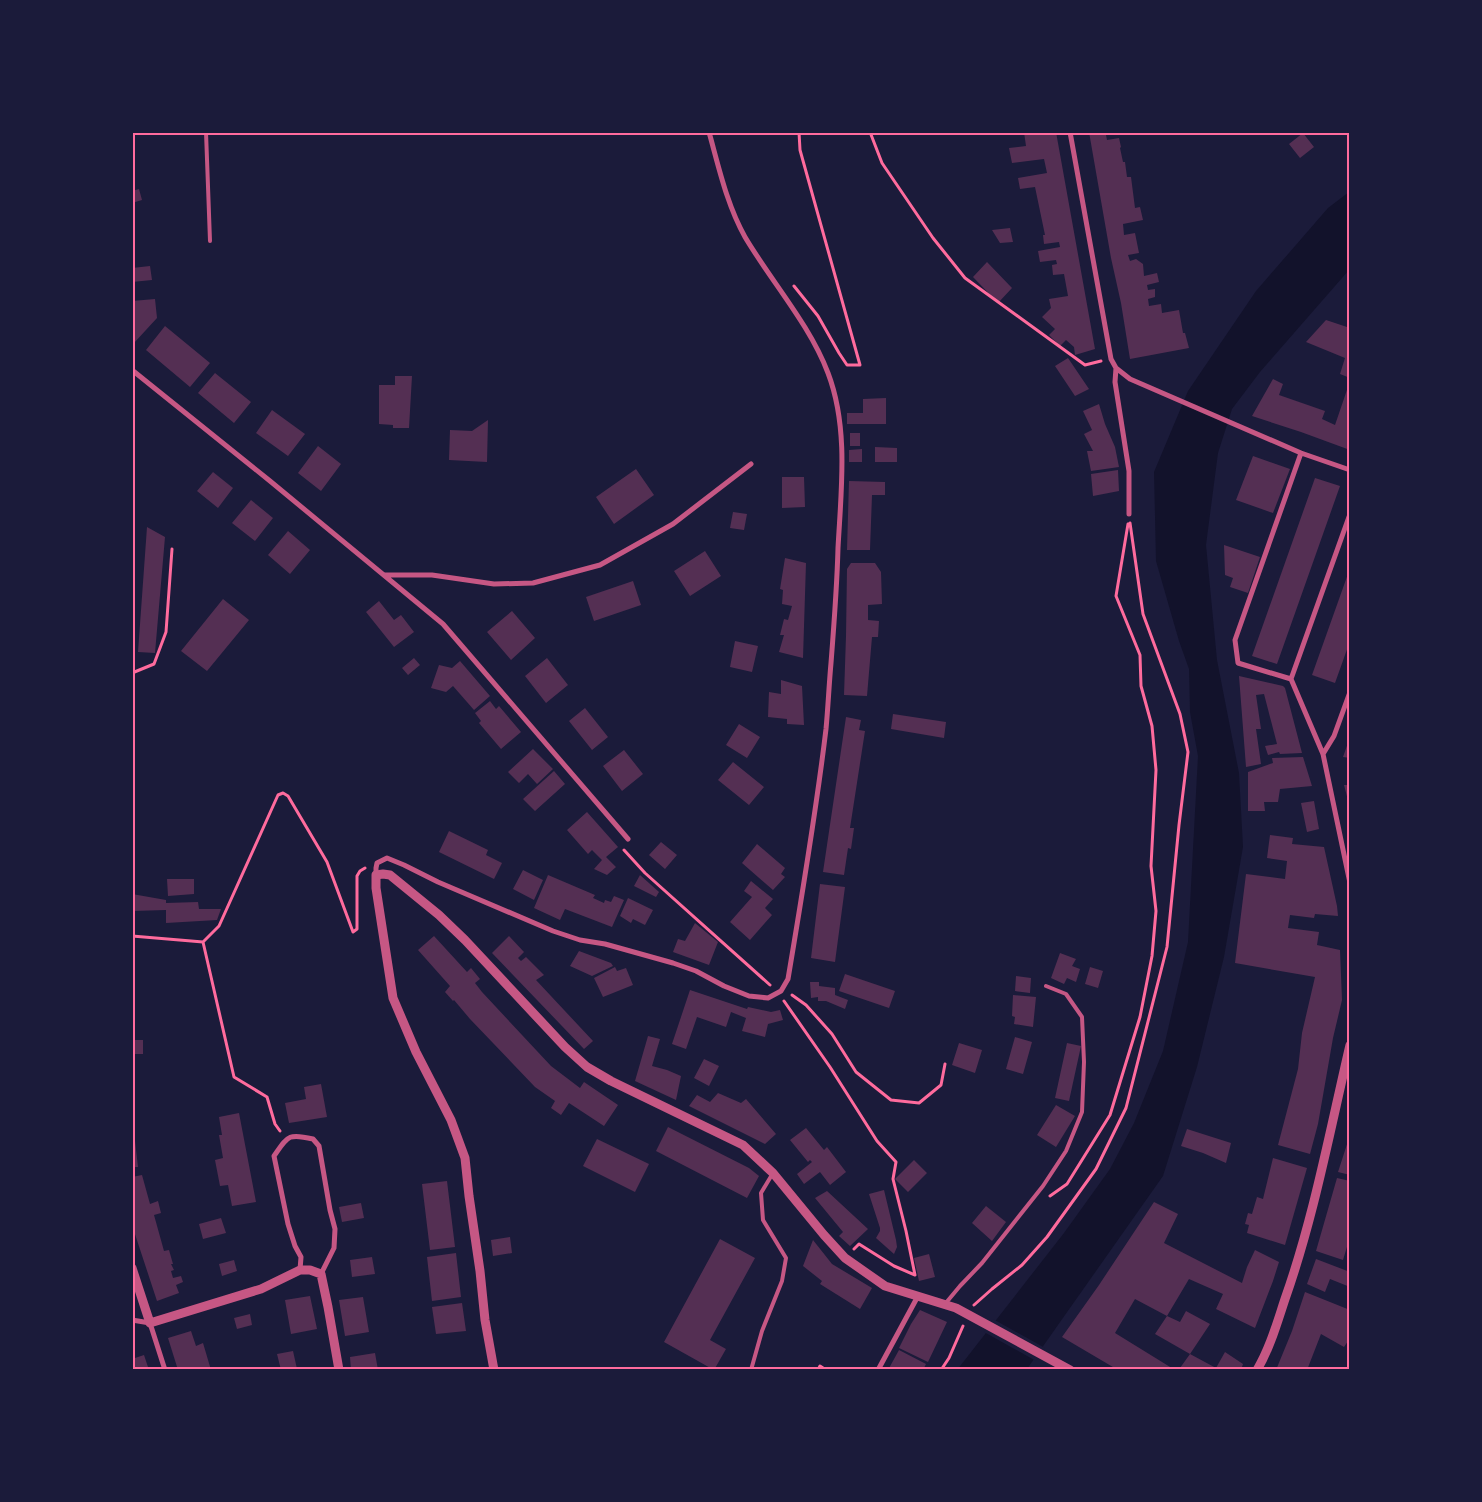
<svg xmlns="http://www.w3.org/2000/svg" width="1482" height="1502" font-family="Karla,sans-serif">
	<rect width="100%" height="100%" fill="#1b1b3a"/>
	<path fill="#12122b" d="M1349 192V270L1260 372 1232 409 1218 453 1206 545 1217 660 1239 773 1243 847 1224 957 1197 1067 1163 1176 1027 1369 957 1370 1064 1233 1110 1169 1134 1123 1163 1051 1188 942 1198 756 1190 712 1189 669 1179 641 1156 561 1154 472 1188 391 1256 291 1328 208Z"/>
	<path fill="#1b1b3a" d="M993 1319 1045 1348 1036 1361 984 1332Z"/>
	<path fill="#542f53" d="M1024 132H1056L1095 349 1075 355 1074 347 1066 340 1060 346 1049 335 1055 329 1042 317 1051 308 1049 299 1068 296 1064 274 1053 275 1052 265 1057 264 1056 260 1040 262 1038 251 1060 247 1059 242 1044 244 1043 235H1045L1035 187 1020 189 1018 178 1047 173 1044 159 1012 163 1009 148 1026 146Z
		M1089 132H1113L1106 135 1107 140 1119 138 1121 147 1120 148 1123 162H1125L1127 177H1131L1135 208 1140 207 1143 220 1123 224 1124 235 1135 233 1139 253 1128 255 1130 261 1136 259 1143 264 1144 276 1157 273 1159 282 1147 285 1148 290 1155 289V297L1148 299 1149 306 1161 304 1162 313 1179 310 1183 333H1185L1189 348 1130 359 1121 303 1111 258Z
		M1303 133 1314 147 1300 158 1289 144Z
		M139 189 142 200 132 203V191Z
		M1010 228 1013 242 1000 243 992 230Z
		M987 262 1012 288 998 303 973 277Z
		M150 266 152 280 132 282V268Z
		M155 299 157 318 134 343 132 301Z
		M1326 320 1350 328V378L1340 374 1345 358 1306 342Z
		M165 326 210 363 190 387 146 350Z
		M1068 358 1089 389 1075 396 1055 366Z
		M215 373 251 402 234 423 198 393Z
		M395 376H412L409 428H393V425L379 424V385H395Z
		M1273 379 1283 384 1279 395 1325 411 1322 419 1335 425 1350 381V450L1301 432 1252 416Z
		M886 398V424H847V413H863V399Z
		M1099 404 1105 424 1115 447 1119 467 1091 471 1087 451H1093L1084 434 1092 430 1083 411Z
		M272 410 305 434 288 456 256 433Z
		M488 420 487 462 449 460 450 430 472 431Z
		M850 433H860V446H850Z
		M318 446 341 464 321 491 298 473Z
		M875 447 897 448V462H875Z
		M862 449V462H849V450Z
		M1253 456 1290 469 1273 513 1236 500Z
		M636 469 654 495 614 524 596 497Z
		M1118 470 1119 491 1093 496 1091 474Z
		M213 472 233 488 218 508 197 491Z
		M782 477H804L805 507 782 508Z
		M1315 478 1340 486 1277 664 1252 656Z
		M849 481 885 482V495H872L870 550H847Z
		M251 500 273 518 255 541 232 523Z
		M733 512 747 514 744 530 730 528Z
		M147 527 165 537 155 653 138 652Z
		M288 531 310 550 290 574 268 555Z
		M1224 545 1260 557 1248 593 1230 587 1233 578 1225 575Z
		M705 551 721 576 690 596 674 571Z
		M785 558 806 563 803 658 779 652 784 635H780L784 619 788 620 792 606 782 604 783 590 780 589Z
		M851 563H875L881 572 882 604 868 605V620L879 621 878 637H872L867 696 844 695 846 636 847 569Z
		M1349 571 1350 641 1335 683 1312 675Z
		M633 581 641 605 594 621 586 597Z
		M223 599 249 620 207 671 181 651Z
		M379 601 394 620 401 615 414 632 394 647 366 612Z
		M512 611 535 638 511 660 487 632Z
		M735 641 758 646 752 672 730 667Z
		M414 658 420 665 408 675 402 668Z
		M547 658 568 685 546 703 525 676Z
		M460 661 490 696 474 710 453 686 446 692 431 688 439 665 452 668Z
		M1239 676 1283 686 1285 688 1302 753 1280 754 1279 752 1268 755 1265 746 1277 744 1264 694 1256 695 1261 729H1256L1261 764 1246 767Z
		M781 680 802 686 804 725 787 724V719L768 717 769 692 781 694Z
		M490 701 496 709 499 706 521 732 501 749 479 723 481 721 475 713Z
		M585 708 608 737 592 750 569 721Z
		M893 714 946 722 944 738 891 729Z
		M846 717 861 720 859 730 865 731 850 828H854L851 849 848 848 844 875 823 872Z
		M739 724 760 737 747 758 726 745Z
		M1349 740H1350V758L1343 757Z
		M533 749 553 769 537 784 528 774 519 783 508 772Z
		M624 750 643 774 622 791 603 766Z
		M1303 757 1312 786 1280 789 1278 802H1264L1265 811H1248V772L1273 763 1272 758Z
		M733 762 764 787 749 805 718 780Z
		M554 771 565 784 535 811 523 799Z
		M1344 785H1350V804H1349Z
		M1314 801 1319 829 1307 832 1301 803Z
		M587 812 618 847 606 857 616 867 607 875 594 869 602 860 592 850 588 854 567 830Z
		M449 831 488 850 486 855 502 863 494 879 439 852Z
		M1270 835 1293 838 1292 844 1324 847 1337 906 1338 916 1315 914 1314 918 1290 915 1288 928 1319 932 1317 945 1340 950 1342 1000 1333 1038 1318 1124 1310 1154 1278 1145 1298 1069 1302 1033 1315 977 1235 963 1246 874 1285 879 1287 861 1267 858Z
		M661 842 677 855 665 869 649 855Z
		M757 844 785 868 781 874 785 877 773 890 742 863Z
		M523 870 543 880 534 900 513 889Z
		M548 875 595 895 593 898 604 903 605 900 611 902 614 896 624 900 612 927 565 909 560 920 534 908Z
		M640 875 659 892 656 897 634 886Z
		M167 879H194V894L168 896Z
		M751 881 773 899 765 908 772 915 750 940 730 922 752 897 744 891Z
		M820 884 845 887 835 962 811 958Z
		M132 894 166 900V903L198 902 199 909H221L217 920 166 923V910L132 911Z
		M628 898 653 910 645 925 633 919 631 923 620 916Z
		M695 923 718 942 709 965 673 952 678 939 685 941Z
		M434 936 467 972 471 968 480 979 475 983 482 992 551 1066 580 1088 584 1082 618 1105 604 1126 569 1103 561 1115 551 1108 555 1101 535 1087 470 1019 454 1000 453 1001 445 992 450 986 418 950Z
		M509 936 524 952 518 958 521 961 526 957 544 975 536 980 593 1041 584 1049 492 953Z
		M579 951 611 963 613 966 592 976 570 966Z
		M1060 953 1076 959 1072 966 1080 969 1076 982 1067 978 1064 984 1051 978Z
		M615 967 617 971 626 968 633 985 603 997 594 978Z
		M1090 967 1103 971 1098 988 1085 984Z
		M845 974 895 991 889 1008 839 991Z
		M1016 976 1031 978 1030 993 1015 991Z
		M810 982H819V986L835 988V995L848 1000 845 1009 826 1001H818V997L811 998Z
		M690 990 747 1009 748 1007 771 1012 780 1010 783 1020 768 1024 765 1037 742 1031 746 1018 731 1012 726 1027 697 1017 686 1049 672 1044Z
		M1013 995 1036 997 1033 1027 1014 1024 1015 1017 1012 1016Z
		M648 1036 660 1039 652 1066 667 1070 681 1076 676 1100 635 1081Z
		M1015 1037 1032 1042 1023 1074 1006 1069Z
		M132 1040H143V1054H132Z
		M959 1043 982 1050 975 1073 952 1065Z
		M1067 1043 1081 1046 1069 1101 1055 1098Z
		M704 1059 719 1066 709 1086 694 1078Z
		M321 1084 327 1117 289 1123 285 1103 306 1099 304 1087Z
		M718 1093 741 1103 746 1099 776 1134 765 1144 689 1106 697 1095 710 1102Z
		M1056 1105 1075 1116 1056 1147 1037 1135Z
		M239 1113 256 1202 232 1206 228 1185 220 1186 215 1160 223 1158 219 1135H222L219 1117Z
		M668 1127 749 1168 759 1176 747 1198 656 1151Z
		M806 1128 824 1150 827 1147 846 1172 830 1185 820 1172 804 1184 797 1174 812 1162 810 1160 808 1162 790 1140Z
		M1187 1129 1231 1143 1226 1163 1203 1153 1181 1146Z
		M132 1132H134L138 1167H132Z
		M1350 1135V1175L1338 1172Z
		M597 1139 649 1164 635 1192 583 1166Z
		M1273 1158 1307 1168 1285 1245 1247 1233 1249 1225 1245 1224 1248 1213 1252 1214 1257 1197 1263 1199Z
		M914 1160 927 1173 908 1192 895 1179Z
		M142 1175 150 1204 158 1201 161 1213 154 1215 164 1251 169 1250 173 1264H171L174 1270 171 1271 173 1278 181 1276 183 1282 176 1285 179 1293 157 1301 132 1225V1177Z
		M1337 1178 1350 1181V1237L1343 1260 1316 1251Z
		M447 1181 455 1247 430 1250 422 1184Z
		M884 1190 896 1240 897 1247 894 1254 876 1238 880 1231V1228L869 1194Z
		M827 1191 868 1229 850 1246 839 1236 843 1232 815 1198Z
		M1154 1202 1178 1214 1164 1243 1242 1283 1247 1267 1255 1250 1279 1262 1273 1281 1255 1328 1216 1309 1223 1294 1189 1279 1167 1316 1180 1322 1186 1311 1210 1324 1190 1354 1155 1334 1167 1316 1135 1299 1115 1333 1175 1370H1118L1062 1337 1099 1285Z
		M361 1203 364 1218 342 1222 339 1207Z
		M986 1206 1006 1222 992 1241 972 1223Z
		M221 1218 226 1233 203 1239 199 1224Z
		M510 1237 512 1253 493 1256 491 1240Z
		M720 1239 755 1258 710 1340 726 1349 714 1370 664 1342Z
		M813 1240 832 1264 872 1288 860 1309 820 1284 822 1281 803 1266Z
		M456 1253 461 1297 432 1301 427 1257Z
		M929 1254 935 1277 919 1281 914 1258Z
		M372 1257 375 1274 352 1277 350 1260Z
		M1316 1259 1350 1272V1287L1330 1279 1325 1292 1307 1284Z
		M234 1260 237 1271 222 1276 219 1264Z
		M1305 1292 1350 1310V1338L1344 1347 1321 1334 1307 1370H1276L1292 1331Z
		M310 1296 317 1329 291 1334 285 1300Z
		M363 1297 369 1332 345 1336 339 1300Z
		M462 1303 466 1331 436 1334 432 1307Z
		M920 1310 947 1322 928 1362 899 1348 911 1324Z
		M250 1314 252 1325 237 1329 234 1318Z
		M191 1331 196 1346 203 1343 211 1370H178L168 1338Z
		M899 1350 926 1364 923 1370H888Z
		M293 1351 297 1369 281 1370 277 1354Z
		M1225 1352 1243 1364 1241 1370 1180 1368 1190 1354 1216 1368Z
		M375 1353 378 1370H351L350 1357Z
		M144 1355 149 1370H132V1359Z"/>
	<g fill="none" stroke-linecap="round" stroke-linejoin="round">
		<path stroke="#ff6b9d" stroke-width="3" d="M870 132 882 163 933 238 965 278 1085 365 1101 361
			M794 286 818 316 839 353 847 365H860L800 150 799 132
			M132 673 154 664 166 632 172 549
			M624 850 645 873 770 985
			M132 936 203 942 219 926 278 795 283 793 288 796 327 862 353 932 357 929V876L360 871 365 868
			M203 942 234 1077 267 1097 275 1124 280 1131
			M792 995 806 1005 832 1034 856 1072 891 1100 919 1103 941 1085 945 1064
			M784 1001 830 1067 877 1141 896 1162 893 1179 906 1231 915 1275 894 1266 859 1244 854 1249
			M1050 1196 1067 1184 1110 1115 1140 1017 1152 956 1156 911 1151 866 1156 770 1152 726 1141 686 1140 655 1116 596 1128 524
			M974 1305 992 1289 1022 1265 1047 1237 1096 1169 1126 1108 1167 947 1179 825 1188 752 1180 714 1143 614 1130 523
			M818 1370 820 1366 826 1370
			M941 1370 949 1358 963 1326"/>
		<path stroke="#c65784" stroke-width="4" d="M206 132 210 241
			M945 1304 960 1286 982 1263 1043 1186 1066 1151 1082 1112 1084 1062 1082 1017 1066 994 1046 986
			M751 1370 762 1331 782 1281 786 1258 763 1220 761 1193 773 1173"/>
		<path stroke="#c65784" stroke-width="5" d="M1070 132 1111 359 1116 368 1130 379 1301 453 1350 470
			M1116 368 1115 382 1129 471V514
			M132 370 270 481 443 624 628 839
			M1350 514 1291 679 1323 754 1350 883
			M385 575H432L494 584 533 583 600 565 673 524 751 464
			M1291 679 1238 663 1235 640 1301 453
			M1323 754 1334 736 1350 692
			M376 875V868L377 863 387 858 404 865 438 882 553 931 580 940 605 944 673 963 696 971 724 986 749 996 768 998 781 991 788 979C802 896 816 813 826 729 828 708 829 685 831 663 834 625 837 587 838 548 841 491 849 428 828 373 810 325 771 281 745 237 727 205 719 168 709 132
			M300 1270 301 1257 295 1246 288 1224 274 1156C288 1136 288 1133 313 1139L319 1146 330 1210 335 1229 334 1248 321 1274
			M132 1320 150 1323 165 1370
			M878 1370 918 1296"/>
		<path stroke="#c65784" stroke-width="9" d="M132 1268 150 1323 261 1289 300 1270H310L321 1274 328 1307 339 1370
			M494 1370 485 1320 480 1271 469 1196 465 1158 451 1120 416 1052 393 998 376 888V875L383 874 390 875 439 915 465 940 565 1047 587 1067 611 1081 743 1145 773 1173 824 1235 845 1258 885 1286 956 1308 1070 1370
			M1257 1370C1270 1348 1277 1323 1285 1299 1314 1217 1330 1130 1350 1045"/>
	</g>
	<rect width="1482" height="1502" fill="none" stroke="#1b1b3a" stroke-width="268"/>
	<rect x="134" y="134" width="1214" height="1234" fill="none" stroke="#ff6b9d" stroke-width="2"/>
</svg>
